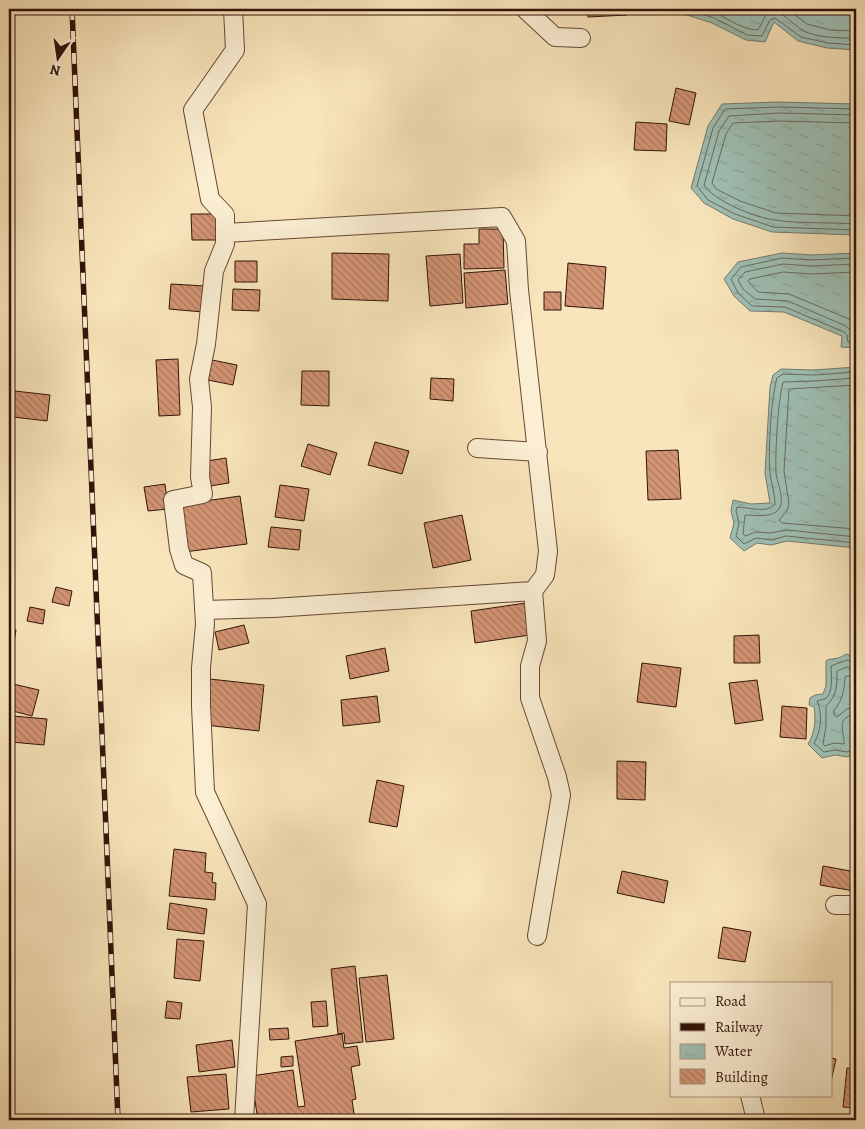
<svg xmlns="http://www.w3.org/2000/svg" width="865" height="1129" font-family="Alegreya,serif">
	<defs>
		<pattern id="water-ripples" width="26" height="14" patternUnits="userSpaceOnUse" patternTransform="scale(1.25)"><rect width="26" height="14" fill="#9ebfb4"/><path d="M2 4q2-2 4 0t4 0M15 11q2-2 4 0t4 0" fill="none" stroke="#89a399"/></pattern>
		<pattern id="building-back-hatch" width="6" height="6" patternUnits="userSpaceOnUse" patternTransform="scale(1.25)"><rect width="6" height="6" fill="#d49575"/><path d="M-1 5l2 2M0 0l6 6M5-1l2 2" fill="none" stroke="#ad785e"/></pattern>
	</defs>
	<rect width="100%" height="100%" fill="#f9e5bb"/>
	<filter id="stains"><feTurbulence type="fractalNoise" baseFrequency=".004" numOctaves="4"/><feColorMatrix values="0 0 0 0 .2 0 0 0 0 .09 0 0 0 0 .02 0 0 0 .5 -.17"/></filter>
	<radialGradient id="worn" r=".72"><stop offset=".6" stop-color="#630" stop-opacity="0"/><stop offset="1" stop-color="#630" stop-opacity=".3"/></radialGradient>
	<path fill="url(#water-ripples)" stroke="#737a6f" d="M681 9H856V50L827 48 798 41 774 22 765 42 746 40 712 23 684 14Z
		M778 102 856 104V235L772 232 733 219 704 203 691 188 708 126 722 104Z
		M782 253 811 255 856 253V348L841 347 842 336 784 312 750 311 734 296 724 279 738 262Z
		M856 367V548L787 541 771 545 757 543 744 551 730 538 734 523 731 511 733 500 751 504 770 503 765 473 770 387 773 375 781 369 814 370Z
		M846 654 853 656C859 667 856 683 855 695 852 707 861 716 852 729L856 741V752L848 757 835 755 822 758 808 744C815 733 816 720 814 707L809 705 810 698 815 695 823 694 826 686V661C831 657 837 661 846 654Z"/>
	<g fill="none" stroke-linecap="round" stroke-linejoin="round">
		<path stroke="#68695e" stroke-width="1" d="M687 9 714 18 747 35 762 36 770 20 775 18 801 37 828 43 856 45
			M706 9C722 14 740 30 758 30L766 15 776 12C786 15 793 24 802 30 815 38 841 38 856 38
			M787 9 807 24 830 30 856 31
			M856 109 779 107 725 109 713 128 697 186 708 200 735 214 773 227 856 230
			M856 115 779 113 729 116 719 131 704 185C714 201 756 218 775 220 799 224 831 222 856 224
			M856 123 779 121 733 123 726 134 712 183 716 189 740 201 776 213 856 216
			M856 258 811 260 782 258 741 267 731 279 738 293 752 306 785 307 844 332 847 335 848 342 856 343
			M856 264 811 266 783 264 745 272 738 280 743 289 755 299 788 301 846 326 856 336
			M856 272 811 274 783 272 750 279 748 281 758 292 789 294 849 319 856 324
			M856 372 814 375 783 374 777 378C771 399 768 450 770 473 771 483 775 493 775 504 767 514 748 507 737 507L736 511 739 523 736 536 744 544 756 538 771 540 786 536 856 543
			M856 378 814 381 783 382C778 400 775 453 776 473 777 483 786 501 778 510 772 518 754 515 745 515L743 534 746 536 755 532 770 533 787 530 856 537
			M856 385 789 389 784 471 789 504 787 511 779 520 782 523 856 529
			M856 663 847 660 831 666C831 674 834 694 825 699 822 700 819 700 817 701 823 714 821 732 814 743L824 752 835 750 847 752 856 748
			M856 669 847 667 837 671C837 686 837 696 826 706V726L823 744 825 746 834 743 844 744C845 733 834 716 856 715
			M856 677 847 676 845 677C844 690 843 700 834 710V715L837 717 847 709 856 707"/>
	</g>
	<path fill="url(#building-back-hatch)" stroke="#321308" d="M588 9H627V15L588 17Z
		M676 88 696 93 689 125 669 121Z
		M636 122 667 124 666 151 634 150Z
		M191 214H216V240H192Z
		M479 229H503L504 268 464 269V244H479Z
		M332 253 389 254 388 301 332 299Z
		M460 254 463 303 430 306 426 256Z
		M235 261H257V282H235Z
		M568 263 606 267 603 309 565 306Z
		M505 270 508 304 466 308 464 273Z
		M171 284 205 286 203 312 169 309Z
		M233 289 260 290 259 311 232 310Z
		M544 292H561V310H544Z
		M178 359 180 415 159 416 156 360Z
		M212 360 237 365 233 385 208 380Z
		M302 371H329V406L301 405Z
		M431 378 454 379 453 401 430 399Z
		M15 391 50 395 47 421 13 417Z
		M375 442 409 451 402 474 368 465Z
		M308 444 337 453 330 475 301 466Z
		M678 450 681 499 648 500 646 451Z
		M226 458 229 483 210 486 207 461Z
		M165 484 168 509 148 511 144 487Z
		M280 485 309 489 304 521 275 517Z
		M240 496 247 544 184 552 177 505Z
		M462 515 471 560 433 568 424 523Z
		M271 527 301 530 299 550 268 547Z
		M56 587 72 591 69 606 52 602Z
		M526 603 530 635 475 643 471 611Z
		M30 607 45 610 43 624 27 621Z
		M244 625 249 643 219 650 215 632Z
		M9 629 16 630 13 649 9 648Z
		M759 635 760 663H734V636Z
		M385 648 389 671 350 679 346 656Z
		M642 663 681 668 676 707 637 702Z
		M210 679 264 685 259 731 205 725Z
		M757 680 763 720 735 724 729 683Z
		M13 684 39 690 32 716 9 710V699Z
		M377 696 380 722 343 726 341 700Z
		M782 706 807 708 806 739 780 737Z
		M13 716 47 719 44 745 11 742Z
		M617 761 646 762 645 800 617 799Z
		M377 780 404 786 397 827 369 822Z
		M174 849 206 853 205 872 213 873 212 882 216 883 215 900 169 896Z
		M823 866 856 872 854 891 820 885Z
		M622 871 668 881 664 903 617 893Z
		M170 903 207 909 204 934 167 929Z
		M723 927 751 932 745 962 718 958Z
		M177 939 204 941 200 981 174 978Z
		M355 966 363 1042 345 1044 344 1033 338 1034 331 969Z
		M387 975 394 1039 366 1042 359 978Z
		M167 1001 182 1003 180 1019 165 1018Z
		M326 1001 328 1026 313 1027 311 1002Z
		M288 1028 289 1039 270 1040 269 1029Z
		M342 1034 344 1048 357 1046 360 1065 351 1067 356 1099 352 1100 355 1120H258L251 1076 293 1070 298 1107 305 1106 295 1041Z
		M232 1040 235 1067 199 1072 196 1045Z
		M293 1056V1066L281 1067V1057Z
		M831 1058 836 1059 831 1082Z
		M847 1068 856 1069V1108L843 1107Z
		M226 1074 229 1109 191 1112 187 1077Z"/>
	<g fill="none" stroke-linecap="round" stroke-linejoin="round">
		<defs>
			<path id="street" d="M233 9 235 50 193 110 210 199 225 215V244L214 271 206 344 199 379 202 407 200 477 203 494 173 500 179 549 184 565 202 573 205 624 201 668V706L205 792 257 904 244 1120
				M525 9 555 37 581 38
				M477 448 538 452
				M533 591 537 641 530 666V698L557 777 561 795 537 936
				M204 610 273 608 533 591 545 575 548 551 519 290 516 241 502 217 225 233
				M835 905H856
				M750 1095 756 1120"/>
		</defs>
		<use href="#street" stroke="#644835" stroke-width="20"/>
		<use href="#street" stroke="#fbeed3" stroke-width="18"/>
		<defs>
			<path id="rail" d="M72 9 118 1120"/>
		</defs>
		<use href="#rail" stroke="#321308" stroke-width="5.5"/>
		<use href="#rail" stroke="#fbeed3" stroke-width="4" stroke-dasharray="11" stroke-linecap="butt"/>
	</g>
	<rect width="865" height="1129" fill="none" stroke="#f9e5bb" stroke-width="30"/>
	<rect x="10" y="10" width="845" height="1109" fill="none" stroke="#321308" stroke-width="2.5"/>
	<rect x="15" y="15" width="835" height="1099" fill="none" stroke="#321308"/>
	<rect x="670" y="982" width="162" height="115" fill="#fbeed3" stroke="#ab9682"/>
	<rect x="680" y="998" width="25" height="8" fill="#fbeed3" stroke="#ab9682"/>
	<text x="715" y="1006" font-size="15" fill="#321308">Road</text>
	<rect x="680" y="1023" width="25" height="8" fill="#321308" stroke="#ab9682"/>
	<text x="715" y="1032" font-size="15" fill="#321308">Railway</text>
	<rect x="680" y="1044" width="25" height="15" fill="url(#water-ripples)" stroke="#ab9682"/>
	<text x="715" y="1056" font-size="15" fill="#321308">Water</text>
	<rect x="680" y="1069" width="25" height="15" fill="url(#building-back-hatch)" stroke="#ab9682"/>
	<text x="715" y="1082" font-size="15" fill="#321308">Building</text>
	<g transform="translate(58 58) rotate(193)" stroke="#fbeed3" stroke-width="4" paint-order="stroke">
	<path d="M0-4L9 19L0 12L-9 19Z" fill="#321308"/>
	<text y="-8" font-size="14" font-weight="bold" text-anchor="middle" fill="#321308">N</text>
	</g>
	<rect width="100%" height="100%" filter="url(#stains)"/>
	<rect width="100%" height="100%" fill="url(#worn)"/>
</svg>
